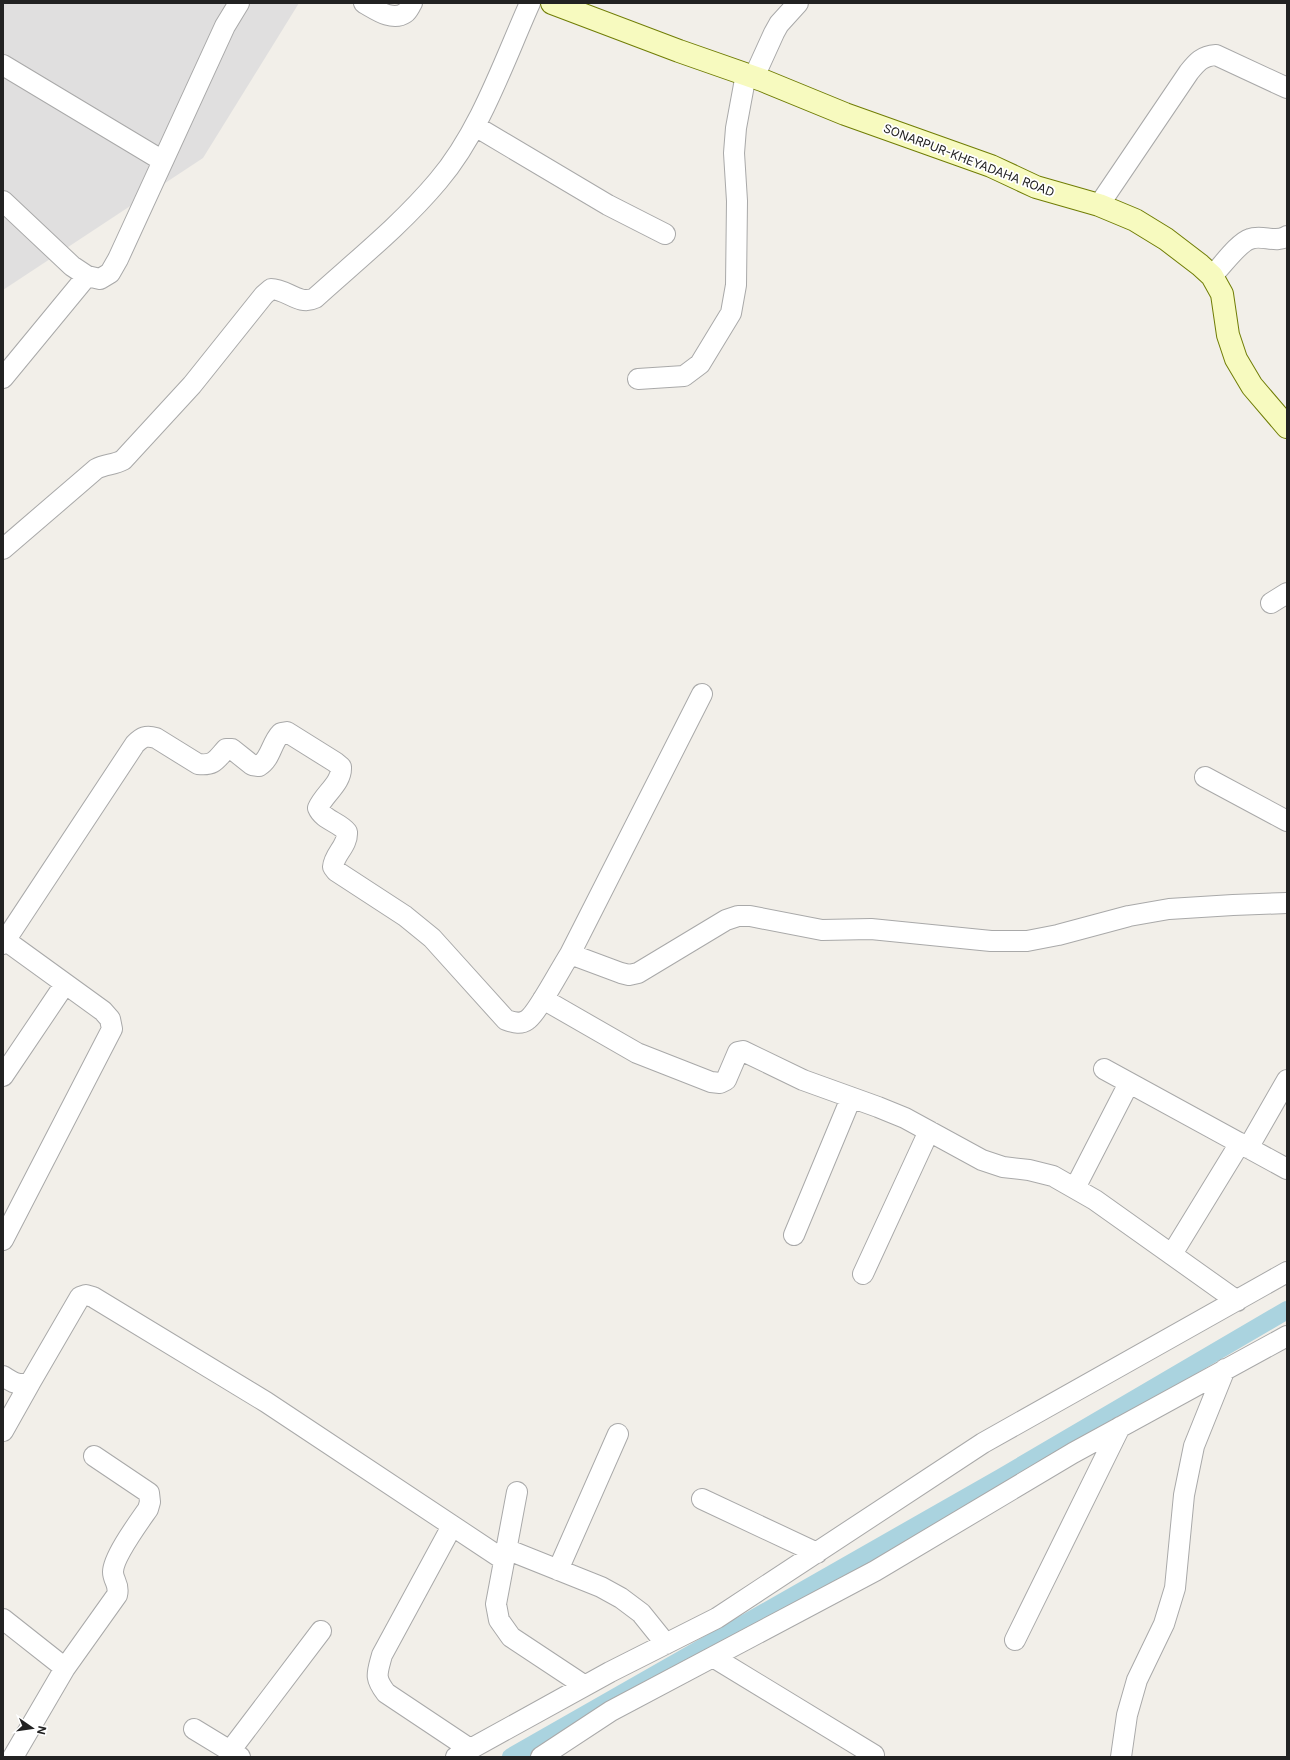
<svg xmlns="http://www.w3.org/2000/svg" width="1290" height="1760" font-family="Inter,sans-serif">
	<rect width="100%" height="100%" fill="#f2efe9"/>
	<path fill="#e0dfdf" d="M3 3H299L203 158 3 290Z"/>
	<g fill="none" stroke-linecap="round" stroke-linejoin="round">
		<path stroke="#aad3df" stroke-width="18" d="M511 1757 1002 1477 1287 1310"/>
		<defs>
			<path id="street" d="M364 3C375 9 392 22 405 13 408 11 410 6 412 3
				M3 65 163 161
				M754 77 774 33 779 24 798 3
				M475 126 608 205 665 234
				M3 201 72 266 87 276 100 279 110 273 118 259 225 26 239 3
				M1099 205 1189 72C1197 62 1202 56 1216 55L1287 88
				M1212 276C1222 266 1238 243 1250 239 1262 234 1276 244 1287 236
				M3 378 87 276
				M638 379 684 376 700 364 731 313 736 285 737 201 734 153 736 128 746 74
				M3 549 96 469C105 464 114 465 123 460L192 385 264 295 271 289C287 289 299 306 315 298 357 260 402 224 438 181 480 132 504 61 530 3
				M1271 603 1287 593
				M1205 777 1287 821
				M3 944 135 744C142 737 146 735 156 738L198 764C214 766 216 760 226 749H232L252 765 259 766C271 759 271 743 281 733L287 732 335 762 341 767C342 783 324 794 318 808 323 820 339 822 347 832 348 846 334 854 333 867L336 871 405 916 432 938 506 1020C513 1022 520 1025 527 1020 537 1014 562 966 570 954L621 973 629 975 638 973 726 920 738 916H750L822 930 871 929 991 941H1027L1058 935 1129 916 1169 909 1233 905 1287 903
				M570 954 702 694
				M543 999 637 1053 711 1082 720 1083 726 1080 738 1052 743 1051 803 1080 878 1107 905 1118 982 1160 1003 1167 1029 1170 1053 1176 1095 1200 1237 1301
				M1104 1069 1287 1169
				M3 1076 65 984
				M1248 1148 1287 1080
				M1075 1188 1129 1083
				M794 1235 851 1098
				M3 1240 112 1029 110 1019 103 1011 5 940
				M1172 1254 1240 1143
				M863 1274 929 1131
				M3 1376C12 1382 18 1386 30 1383L80 1297 86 1295 93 1297 266 1402 504 1560
				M3 1431 30 1383
				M517 1492 496 1604 499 1620 511 1637 585 1686
				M702 1499 817 1553
				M452 1526 382 1655C377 1674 374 1677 386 1693L470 1749
				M506 1549 601 1587 621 1598 641 1613 666 1644
				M558 1570 618 1434
				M3 1619 65 1668
				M1015 1640 1120 1427
				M713 1657 874 1755
				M194 1729 240 1757
				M230 1751 321 1631
				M13 1757 65 1668 117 1595C120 1584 113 1581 113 1572 113 1557 139 1522 148 1509L150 1502 149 1493 94 1456
				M456 1757 610 1672 717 1618 983 1443 1287 1272
				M541 1757 611 1711 875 1571 1073 1453 1287 1336
				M1121 1757 1127 1715 1137 1680 1164 1624 1175 1588 1184 1495 1194 1446 1225 1369"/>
			<path id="secondary" d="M552 3 679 51 762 80 845 114 991 166 1036 187 1099 205 1135 220 1166 239 1200 265 1212 276 1222 294 1228 335 1236 359 1252 386 1287 427"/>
		</defs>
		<use href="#street" stroke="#a9a9a9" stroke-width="22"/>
		<use href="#secondary" stroke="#707d05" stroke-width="24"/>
		<use href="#street" stroke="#fff" stroke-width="20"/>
		<use href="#secondary" stroke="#f7fabf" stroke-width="22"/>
	</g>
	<g text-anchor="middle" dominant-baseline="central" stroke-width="3.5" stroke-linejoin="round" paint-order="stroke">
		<g font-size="12" fill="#222" stroke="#fff">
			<text transform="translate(969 160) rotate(21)">SONARPUR-KHEYADAHA ROAD</text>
		</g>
	</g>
	<rect width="1290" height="1760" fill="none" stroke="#222222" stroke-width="8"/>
	<g transform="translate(32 1728) rotate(103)" stroke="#ffffff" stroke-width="3" paint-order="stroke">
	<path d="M0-3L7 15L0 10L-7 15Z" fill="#222222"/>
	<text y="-6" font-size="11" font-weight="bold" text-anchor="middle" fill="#222222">N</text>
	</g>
</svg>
